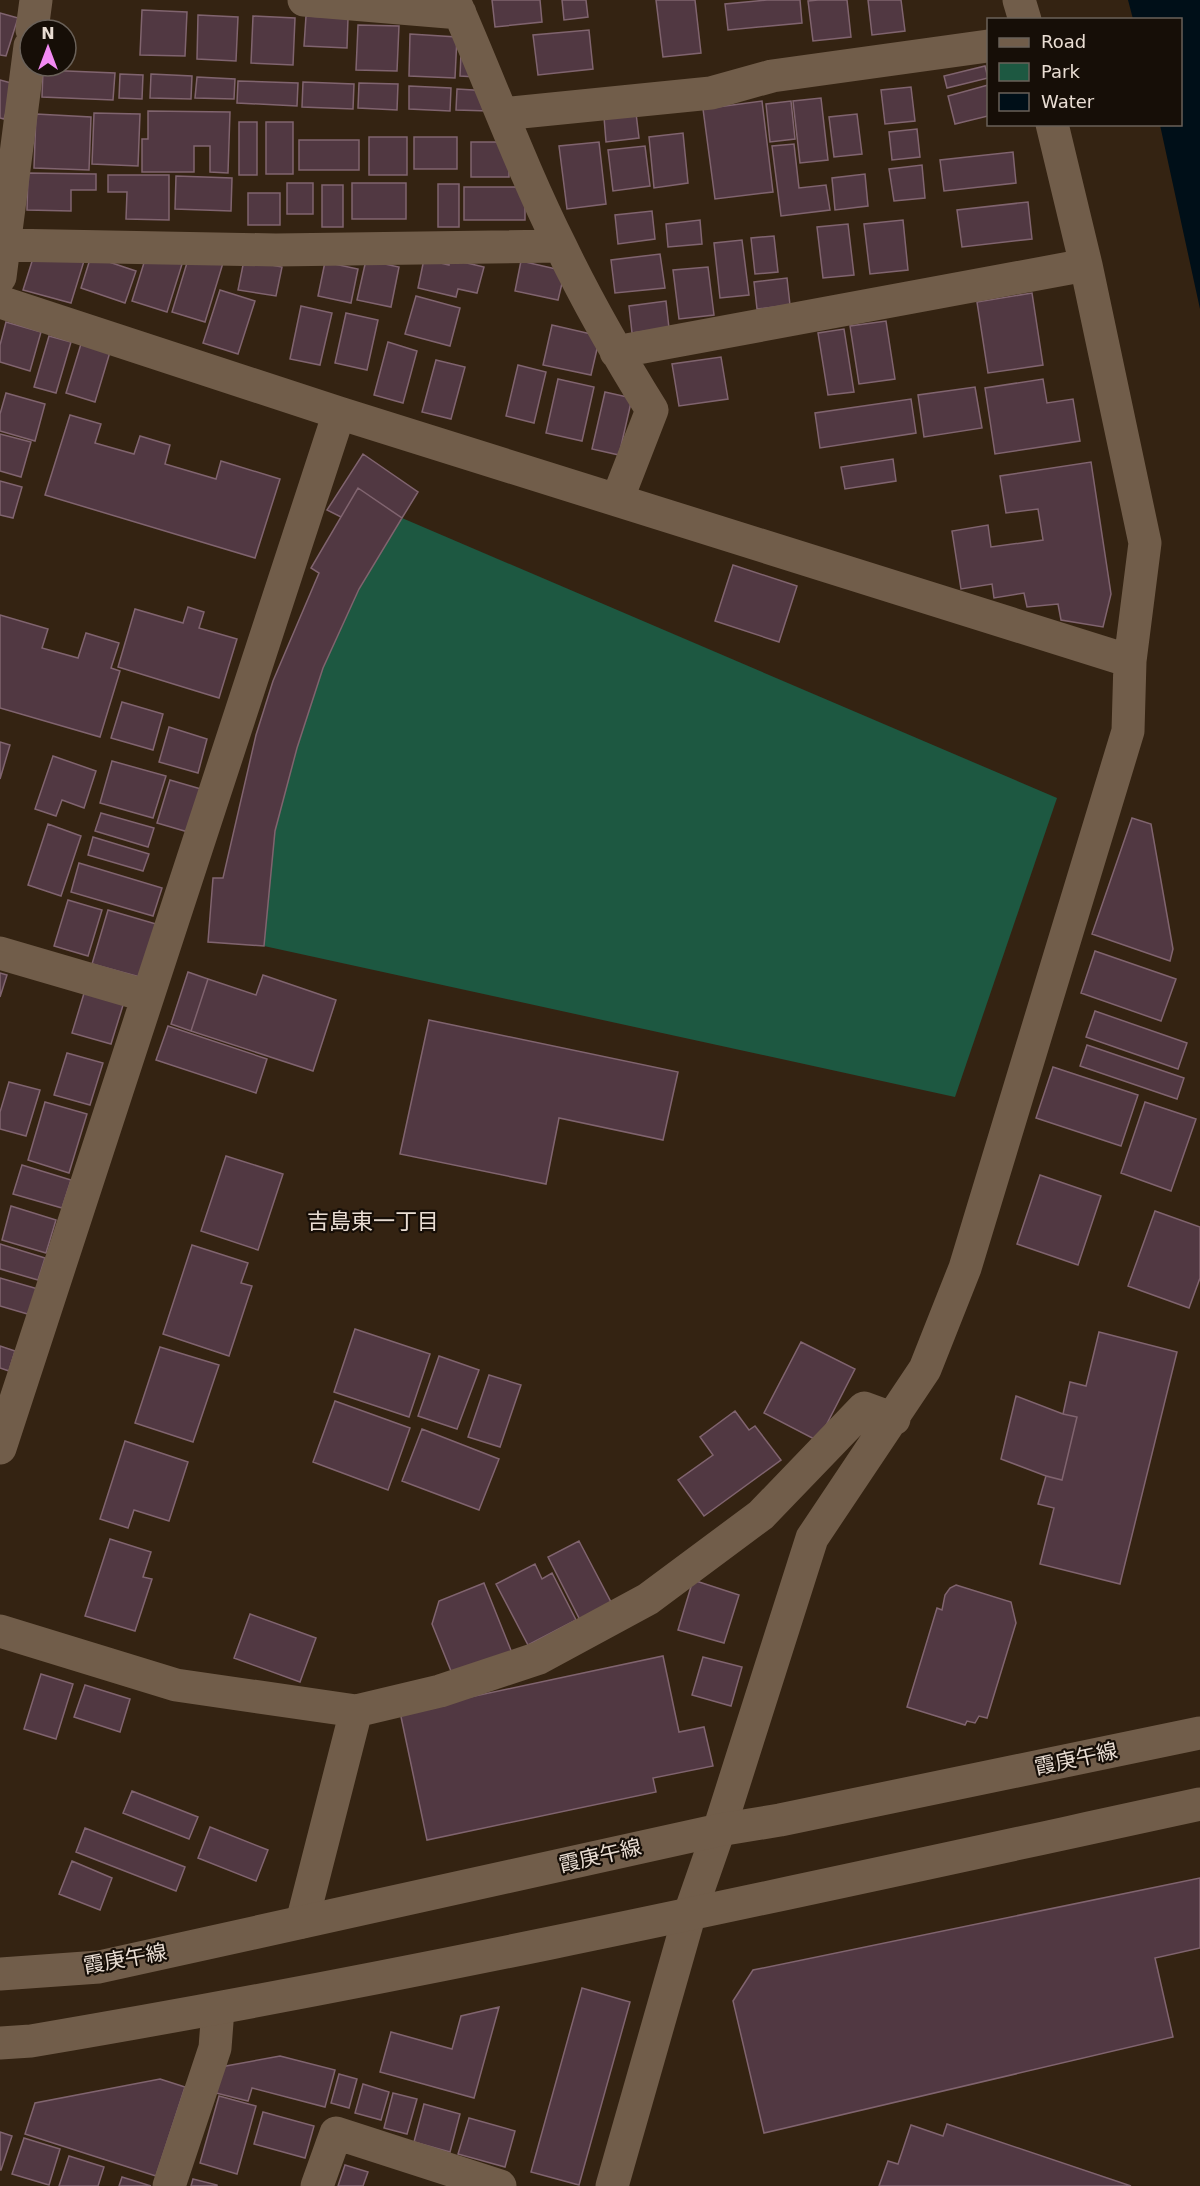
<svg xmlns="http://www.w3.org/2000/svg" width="1200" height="2186" font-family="'DejaVu Sans','Noto Sans JP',sans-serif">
	<rect width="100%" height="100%" fill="#342312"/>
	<path fill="#1d5841" d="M402 518 1057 798 955 1097 264 946 275 831 297 748 323 668 359 589Z"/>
	<path fill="#000f18" d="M1128 0H1200V309L1160 125 1180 124V20L1133 19Z"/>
	<path fill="#513842" stroke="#80646f" stroke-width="1.5" d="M492 0H540L542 22 495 27Z
		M562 0H586L588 17 564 20Z
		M656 0H695L701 53 663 57Z
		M767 0H800L802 23 728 30 725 4Z
		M818 0H847L851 37 813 41 808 1Z
		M868 0H901L905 31 872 35Z
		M142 10 187 12 185 56 140 55Z
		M0 13 18 18 6 56 0 55Z
		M198 15 238 17 236 61 197 59Z
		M253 16 295 18 293 65 251 63Z
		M306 16 348 18 347 48 304 46Z
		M358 25 399 26 397 71 356 70Z
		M589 30 593 69 538 75 533 35Z
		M410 34 457 37 455 78 409 76Z
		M461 53 475 77 460 76Z
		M985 66 988 78 947 88 944 76Z
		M43 70 115 73 113 100 42 97Z
		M120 74 143 75 142 99 119 98Z
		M151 74 192 76 191 99 150 98Z
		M197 77 235 79 234 99 195 98Z
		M0 80 15 84 4 119 0 118Z
		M238 81 298 83 297 106 237 103Z
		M303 82 354 84 353 109 302 107Z
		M359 83 398 84 397 110 358 108Z
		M988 85V116L955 124 948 96Z
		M409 86 451 88 450 111 409 109Z
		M911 87 915 121 885 124 881 90Z
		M457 89 490 91 489 111 456 110Z
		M821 98 828 160 800 163 793 101Z
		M762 101 773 192 715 199 703 109Z
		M791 101 795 139 770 142 766 104Z
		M148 111 230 112 228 173 210 172V146H194V172H142V139H148Z
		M94 113 140 114 138 166 92 164Z
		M636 113 639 138 606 142 604 117Z
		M36 114 91 117 89 170 34 168Z
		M857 114 862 154 834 157 829 117Z
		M239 122H257V175H239Z
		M266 122H293V174H266Z
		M917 129 920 157 892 160 889 132Z
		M683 133 688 183 654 188 649 137Z
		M369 137H407V175H369Z
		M414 137H457V169H414Z
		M299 140H359V170H299Z
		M471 142H509V177H471Z
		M599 142 606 204 567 209 559 146Z
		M794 144 799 188 826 185 830 210 781 216 772 146Z
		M645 146 650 186 613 191 608 150Z
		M1013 152 1016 183 944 191 940 160Z
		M922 165 925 198 894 201 889 169Z
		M28 173 96 174V190H71V211L27 210Z
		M865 174 868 206 835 210 832 178Z
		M108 175H169V220L126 219 127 192H108Z
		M176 176 232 178 231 211 175 209Z
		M287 183H313V214H287Z
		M352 183H406V219H352Z
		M438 184H459V227H438Z
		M322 185H343V227H322Z
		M464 187H525V220H464Z
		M248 193H280V225H248Z
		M1028 202 1032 239 962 247 957 210Z
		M652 211 655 239 618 244 615 215Z
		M700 220 702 244 668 247 666 224Z
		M903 220 908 270 870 274 864 224Z
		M848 224 854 275 823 278 817 227Z
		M774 236 778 272 755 274 751 238Z
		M742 240 749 295 720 298 714 243Z
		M148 250 183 261 167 312 132 301Z
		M190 253 223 263 205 322 172 312Z
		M660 254 665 288 615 293 611 260Z
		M34 255 84 261 71 303 23 290Z
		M91 256 136 271 125 303 81 288Z
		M424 259 449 265 450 259 484 267 477 293 458 289 456 297 418 288Z
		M244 260 282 267 276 296 238 290Z
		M366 260 399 267 391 307 357 300Z
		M521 261 565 271 558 300 515 291Z
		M325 262 358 269 351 303 318 296Z
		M708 267 714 315 679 319 673 270Z
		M787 278 790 305 757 309 754 282Z
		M220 290 255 301 238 354 203 343Z
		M1032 293 1043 365 988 373 977 302Z
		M416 296 460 308 450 346 405 334Z
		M666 301 669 328 632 333 629 306Z
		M301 306 332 313 320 365 290 359Z
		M346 313 378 320 367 370 335 363Z
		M886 321 895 379 859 384 850 326Z
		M6 322 41 332 30 371 0 362V345Z
		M552 325 600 336 591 375 543 365Z
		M844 329 854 392 828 395 818 333Z
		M49 336 71 342 56 393 34 387Z
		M388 342 417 351 403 403 374 395Z
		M81 344 110 352 95 402 66 393Z
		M721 357 728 399 679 406 672 364Z
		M436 360 465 367 451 419 422 412Z
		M518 365 546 372 534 423 506 416Z
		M558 379 594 387 582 441 546 433Z
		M1043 379 1047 403 1073 399 1080 441 995 454 985 388Z
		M975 387 982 428 924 437 918 395Z
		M605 392 632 398 619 455 592 449Z
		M6 393 45 404 35 441 0 431V414Z
		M911 399 916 433 820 448 815 413Z
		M70 415 101 424 95 443 134 454 140 436 170 445 165 464 216 479 221 461 280 479 255 558 45 495Z
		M0 434 31 442 21 477 0 471Z
		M363 454 418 492 402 518 358 488 341 517 327 510Z
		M893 459 896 481 845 489 841 467Z
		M1091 462 1111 594 1103 627 1061 620 1058 604 1027 607 1024 593 994 598 992 584 961 589 952 531 988 525 991 547 1043 540 1038 509 1006 513 1000 476Z
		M0 481 22 487 13 518 0 515Z
		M358 488 402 518 359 589 323 668 297 748 275 831 264 946 208 942 213 878H223L256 735 273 681 319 573 311 568Z
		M733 565 797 586 779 642 715 621Z
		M188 607 204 612 199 628 237 639 219 698 118 667 135 609 183 623Z
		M0 615 48 629 42 648 78 658 86 633 119 643 111 668 120 671 100 737 0 708Z
		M122 702 163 714 153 750 111 738Z
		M169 727 207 739 198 773 159 762Z
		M0 742 10 745 0 779Z
		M53 756 96 771 84 808 62 800 56 816 35 809Z
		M112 761 166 776 153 818 100 803Z
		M170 780 201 789 188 832 157 823Z
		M101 813 154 828 148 847 95 831Z
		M1132 818 1151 824 1173 949 1170 961 1092 934Z
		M48 824 81 836 61 896 28 885Z
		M93 837 149 854 143 871 88 855Z
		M79 863 162 888 153 916 71 892Z
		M68 900 102 910 88 956 54 946Z
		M108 910 156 924 140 977 92 964Z
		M1095 951 1176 979 1161 1021 1081 993Z
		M188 972 208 979 191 1031 171 1024Z
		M0 973 7 975 0 997Z
		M263 975 336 1000 313 1071 191 1031 208 979 256 995Z
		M85 990 124 1002 111 1044 72 1033Z
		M1095 1011 1187 1043 1178 1069 1086 1037Z
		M429 1020 678 1072 663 1140 559 1118 546 1184 400 1154Z
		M168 1026 267 1059 256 1093 156 1060Z
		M1087 1045 1184 1078 1177 1099 1080 1066Z
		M67 1053 103 1063 90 1105 54 1095Z
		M1053 1067 1138 1095 1121 1146 1036 1118Z
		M9 1082 40 1090 26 1136 0 1129V1112Z
		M45 1102 87 1114 69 1173 28 1160Z
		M1145 1102 1196 1119 1171 1191 1121 1173Z
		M226 1156 283 1174 258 1250 201 1231Z
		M22 1165 71 1180 62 1208 13 1194Z
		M1040 1175 1101 1196 1078 1265 1017 1244Z
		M11 1206 56 1220 46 1253 2 1240Z
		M1155 1211 1200 1227V1278L1189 1308 1128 1286Z
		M0 1244 45 1258 38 1280 0 1269Z
		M192 1245 248 1263 241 1283 252 1286 229 1356 163 1334Z
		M0 1278 38 1289 31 1315 0 1306Z
		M355 1329 430 1354 409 1417 334 1392Z
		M1099 1332 1177 1352 1120 1584 1040 1564 1054 1508 1038 1504 1046 1476 1062 1480 1077 1417 1063 1414 1070 1382 1086 1386Z
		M801 1342 855 1369 818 1441 764 1413Z
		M0 1346 15 1351 9 1371 0 1368Z
		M160 1347 219 1365 193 1442 135 1423Z
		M439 1356 479 1370 457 1429 418 1416Z
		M489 1375 521 1385 500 1447 468 1437Z
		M1016 1396 1063 1414 1077 1417 1062 1480 1046 1476 1001 1459Z
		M335 1401 410 1428 388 1490 313 1462Z
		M735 1411 749 1430 755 1426 781 1460 704 1516 678 1480 713 1455 700 1437Z
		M422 1429 499 1459 479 1510 402 1481Z
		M125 1441 188 1462 169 1521 134 1510 128 1528 100 1519Z
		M110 1539 151 1552 143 1577 152 1579 135 1631 85 1616Z
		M579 1541 612 1604 580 1620 548 1557Z
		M535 1564 542 1579 552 1573 576 1620 528 1645 496 1584Z
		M693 1580 739 1595 724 1643 678 1630Z
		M484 1583 512 1653 453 1676 432 1624 439 1601Z
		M956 1585 1011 1602 1016 1623 987 1718 979 1716 975 1723 967 1721 965 1725 907 1707 937 1608 942 1610 945 1595 950 1588Z
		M250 1614 316 1638 300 1682 234 1658Z
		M663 1656 679 1732 704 1727 713 1766 653 1778 656 1792 427 1840 400 1712Z
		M703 1657 742 1667 731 1706 692 1695Z
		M41 1674 73 1684 56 1739 24 1729Z
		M85 1685 130 1699 120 1732 74 1717Z
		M132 1791 198 1817 189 1839 123 1813Z
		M210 1827 268 1850 256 1881 198 1858Z
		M85 1828 185 1867 176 1891 76 1852Z
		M72 1861 112 1878 100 1910 59 1894Z
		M1200 1878V1948L1155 1958 1173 2037 764 2133 733 2001 753 1970Z
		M582 1988 630 2002 579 2185 531 2172Z
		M499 2007 474 2098 380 2072 391 2032 452 2049 461 2016Z
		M280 2056 335 2070 325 2107 252 2088 248 2101 208 2091 215 2068Z
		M339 2074 357 2079 349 2108 331 2103Z
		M160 2079 185 2087 156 2176 25 2134 35 2103Z
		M363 2084 389 2092 381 2120 355 2113Z
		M393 2093 417 2099 407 2134 384 2128Z
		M219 2096 256 2106 237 2174 200 2163Z
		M424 2104 460 2114 450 2152 414 2142Z
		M263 2112 314 2126 305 2158 254 2144Z
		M469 2118 515 2131 505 2167 458 2154Z
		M947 2124 1131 2186H879L888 2161 898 2164 911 2125 943 2136Z
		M0 2132 12 2136 1 2170H0Z
		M24 2138 60 2149 49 2185 12 2174Z
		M69 2156 104 2167 98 2186H59Z
		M345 2165 368 2172 363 2186H338Z
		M122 2177 151 2186H119Z
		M193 2179 217 2185V2186H191Z"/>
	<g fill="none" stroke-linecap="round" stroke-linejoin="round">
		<path stroke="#715d4a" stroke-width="33" d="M304 0 460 13
			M454 0C490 82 521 167 561 247 588 303 619 357 652 410L617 500
			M1019 0 1025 20
			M32 30 36 0
			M502 114 711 93 772 76 988 46
			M5 245 276 250 560 246
			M0 277 30 46
			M0 302 339 413 1130 661
			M616 352 1086 265
			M0 953 147 996
			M0 1448 339 413
			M0 1631 176 1685 356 1711 440 1691 539 1658 648 1599 761 1515 864 1408 894 1419
			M302 1922 356 1711
			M169 2186 215 2048 218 2009
			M317 2186 336 2133 500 2186
			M612 2186 690 1913 719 1830 812 1538 925 1369 965 1268 1128 731 1130 661 1145 543 1086 265 1052 124"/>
		<path stroke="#715d4a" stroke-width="33" d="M0 1974 99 1967 719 1830 780 1820 1200 1733
			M0 2043 31 2041C423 1975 812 1888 1200 1804"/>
	</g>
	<g text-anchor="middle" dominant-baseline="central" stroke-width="4.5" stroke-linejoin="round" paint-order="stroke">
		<g font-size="21" fill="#e9ddd3" stroke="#160e07">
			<text transform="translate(1076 1759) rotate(-12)">霞庚午線</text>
			<text transform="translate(600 1856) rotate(-13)">霞庚午線</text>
			<text transform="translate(125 1959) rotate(-10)">霞庚午線</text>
		</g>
		<g font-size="22" fill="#e9ddd3" stroke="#160e07">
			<text x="373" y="1221">吉島東一丁目</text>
		</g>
	</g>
	<rect x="987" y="18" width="195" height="108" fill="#160e07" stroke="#6a6159" stroke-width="1.5"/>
	<rect x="999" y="38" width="30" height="9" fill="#715d4a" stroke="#6a6159" stroke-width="1.5"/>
	<text x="1041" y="48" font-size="18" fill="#e9ddd3">Road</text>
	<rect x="999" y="63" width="30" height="18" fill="#1d5841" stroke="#6a6159" stroke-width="1.5"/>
	<text x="1041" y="78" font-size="18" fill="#e9ddd3">Park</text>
	<rect x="999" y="93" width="30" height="18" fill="#000f18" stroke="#6a6159" stroke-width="1.5"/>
	<text x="1041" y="108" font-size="18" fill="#e9ddd3">Water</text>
	<g transform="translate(48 48)"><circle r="28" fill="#160e07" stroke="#6a6159" stroke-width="1.5"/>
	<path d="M0-4.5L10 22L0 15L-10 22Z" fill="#f28af3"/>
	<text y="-9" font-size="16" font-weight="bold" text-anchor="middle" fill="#e9ddd3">N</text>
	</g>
</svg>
